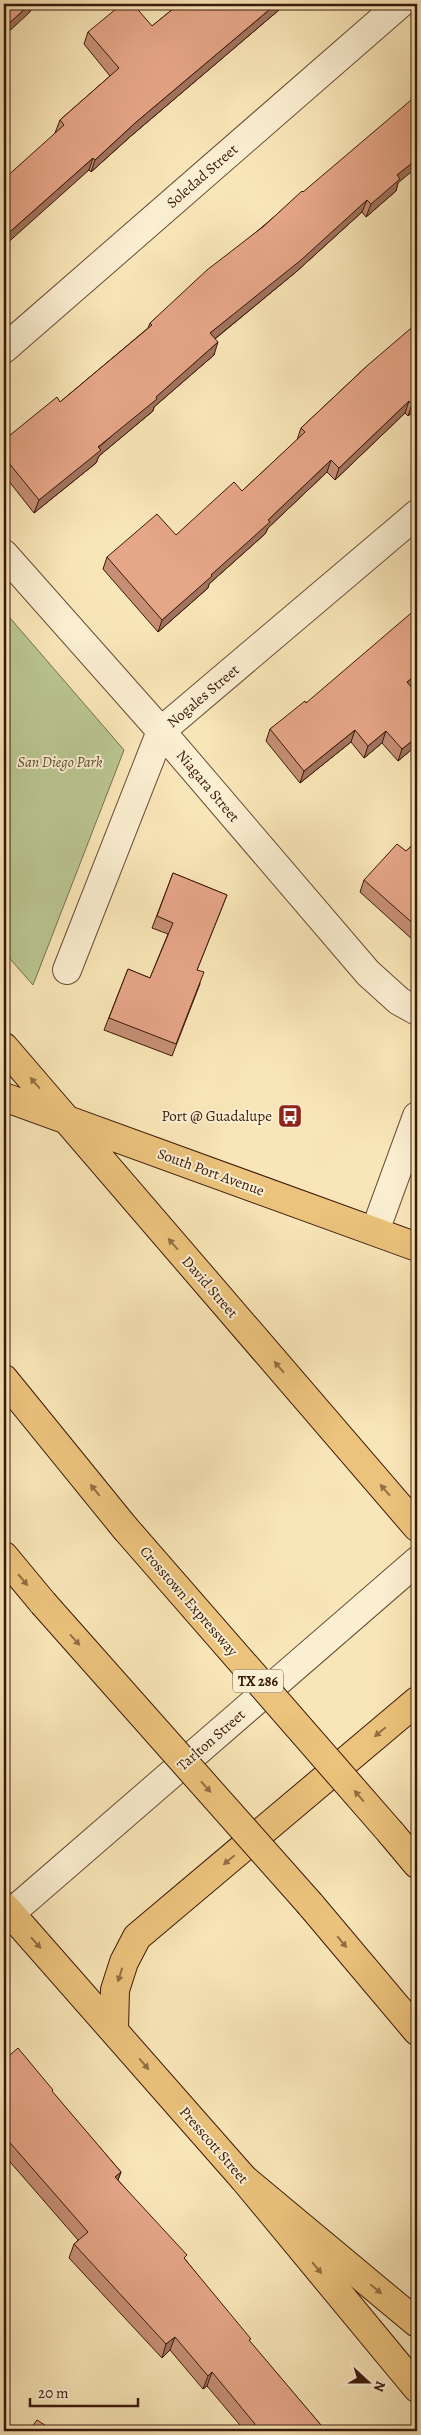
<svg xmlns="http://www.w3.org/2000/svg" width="421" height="2435" font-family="Alegreya,serif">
	<rect width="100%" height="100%" fill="#f9e6b8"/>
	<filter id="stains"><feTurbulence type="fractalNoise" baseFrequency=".004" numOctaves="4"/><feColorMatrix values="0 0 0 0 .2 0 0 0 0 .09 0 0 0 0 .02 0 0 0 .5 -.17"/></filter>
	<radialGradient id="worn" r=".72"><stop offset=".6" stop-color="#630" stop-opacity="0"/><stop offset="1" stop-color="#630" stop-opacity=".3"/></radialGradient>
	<path fill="#bac691" stroke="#7a6f4e" d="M4 611 124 750 33 985 4 952Z"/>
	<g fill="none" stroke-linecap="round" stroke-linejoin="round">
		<defs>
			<path id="minor" d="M4 349 400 4
				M4 554 161 731 368 973 399 1001 417 1011
				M67 970 161 731 417 514
				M375 1231 417 1116
				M4 1919 417 1561"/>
			<path id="major" d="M4 1047 417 1527
				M4 1097 417 1247
				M4 1906 244 2179 417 2388
				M114 2030 115 1990 124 1962 137 1937 417 1701"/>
			<path id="highway" d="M4 1379 125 1528
				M4 1556 43 1603
				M391 1833 417 1864
				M310 1904 417 2031
				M244 2179 417 2323"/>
		</defs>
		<use href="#minor" stroke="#6a4c36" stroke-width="30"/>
		<use href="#major" stroke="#3a180a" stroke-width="30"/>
		<use href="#highway" stroke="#3a180a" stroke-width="30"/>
		<use href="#minor" stroke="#fbefd1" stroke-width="28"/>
		<use href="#major" stroke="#ecc37c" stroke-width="28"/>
		<use href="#highway" stroke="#ecc37c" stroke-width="28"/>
		<defs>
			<path id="highway-bridge" d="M125 1528 391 1833
				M43 1603 310 1904"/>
		</defs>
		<use href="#highway-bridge" stroke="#3a180a" stroke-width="30" stroke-linecap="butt"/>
		<use href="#highway-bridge" stroke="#ecc37c" stroke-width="28"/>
	</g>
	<path fill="#c68f75" stroke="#3a180a" d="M179 4H286L131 136 91 172 55 133 60 120 110 76 84 44 88 32 152 26Z
		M398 183 396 191 366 217 362 212 296 272 215 339 214 355 154 407 153 411 99 456 96 463 34 513 4 475V440L60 402 148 328 150 323 303 192Z
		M368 365 417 408 408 416 405 413 335 480 327 472 268 528 265 534 209 584 208 588 158 632 103 569 107 557 176 535 242 491 297 440 301 428Z
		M412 687 417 694V745L398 761 382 743 364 758 351 742 300 783 266 741 270 729 306 703Z
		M417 841V935L413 940 360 892 364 880 406 851Z
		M173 873 227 895 197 970 200 984 172 1056 104 1030 128 969 150 978 168 934 152 928Z
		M4 2060 52 2092 121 2172 118 2180 185 2259 250 2342 326 2431H245L207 2386 203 2389 170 2350 162 2358 69 2258 74 2244 78 2240 4 2155Z"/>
	<path fill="#a1745f" stroke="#3a180a" d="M30 4H33L30 12 4 36V28Z
		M276 4H286L131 136 91 172 95 160 135 123Z
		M93 158 89 170 4 246V237Z
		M417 159V167L398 183 396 191 366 217 371 204 397 175Z
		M367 200 362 212 296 272 206 346 210 333Z
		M218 342 214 355 154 407 153 411 99 456 96 463 34 513 39 500Z
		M417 400V408L408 416 412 404Z
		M409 401 405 413 335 480 339 468Z
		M331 460 327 472 268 528 265 534 209 584 208 588 158 632 162 620 211 575 268 520Z
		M417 674V682L403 694 407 682Z
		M355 730 351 742 300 783 304 771Z
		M386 731 382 743 364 758 368 746Z
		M417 737V745L398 761 402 749Z
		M417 929V935L413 940Z
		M121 2172 116 2185 115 2177Z
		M175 2337 170 2350 162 2358 166 2344Z
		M212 2372 207 2386 203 2389 208 2376Z"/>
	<path fill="#e6a688" stroke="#3a180a" d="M4 4H30L4 28Z
		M122 4H133L152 26 179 4H276L135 123 95 160 93 158 4 237V179L64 125 60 120 119 68 88 32Z
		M417 95V159L397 175 400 179 371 204 367 200 301 260 210 333 218 342 156 397 157 399 98 447 101 450 39 500 4 457V440L57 397 60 402 152 325 150 323 207 270 264 226 302 191 303 192Z
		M417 323V400L412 404 409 401 339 468 331 460 268 520 270 522 211 575 212 576 162 620 107 557 157 514 176 535 234 482 242 491 305 432 301 428 368 365Z
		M417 608V674L407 682 417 694V737L402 749 386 731 368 746 355 730 304 771 270 729 305 701 306 703Z
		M417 841V927L364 880 397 844 406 851Z
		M173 873 227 895 197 970 204 972 176 1044 109 1018 128 969 150 978 173 923 157 916Z
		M18 2048 53 2090 52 2091 121 2172 115 2177 187 2255 184 2258 251 2339 249 2340 326 2431H247L255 2424 212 2372 208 2376 175 2337 166 2344 74 2244 88 2232 4 2136V2060Z
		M37 2420 54 2431H29Z"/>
	<defs><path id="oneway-solid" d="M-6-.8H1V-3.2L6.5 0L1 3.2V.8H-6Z" transform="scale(1.25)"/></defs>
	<g fill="#936e43">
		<use href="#oneway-solid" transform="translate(35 1083) rotate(-131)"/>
		<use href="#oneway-solid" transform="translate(173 1244) rotate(-131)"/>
		<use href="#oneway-solid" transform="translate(279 1367) rotate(-131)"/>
		<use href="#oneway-solid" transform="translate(95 1490) rotate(-129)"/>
		<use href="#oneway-solid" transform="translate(385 1490) rotate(-131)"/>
		<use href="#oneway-solid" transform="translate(23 1580) rotate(50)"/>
		<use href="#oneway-solid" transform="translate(75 1640) rotate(48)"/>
		<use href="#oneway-solid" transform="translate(380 1732) rotate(140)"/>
		<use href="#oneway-solid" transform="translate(206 1787) rotate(48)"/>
		<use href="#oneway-solid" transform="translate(359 1796) rotate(-131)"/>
		<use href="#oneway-solid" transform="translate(229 1860) rotate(140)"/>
		<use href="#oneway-solid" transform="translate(342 1942) rotate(50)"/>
		<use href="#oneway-solid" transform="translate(36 1943) rotate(48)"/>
		<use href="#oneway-solid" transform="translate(120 1975) rotate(107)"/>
		<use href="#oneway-solid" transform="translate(144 2064) rotate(49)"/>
		<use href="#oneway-solid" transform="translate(317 2268) rotate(50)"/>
		<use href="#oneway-solid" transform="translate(376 2289) rotate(40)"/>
	</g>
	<defs>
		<symbol id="bus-square" viewBox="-11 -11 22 22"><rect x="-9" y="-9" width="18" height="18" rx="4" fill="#8f2418" stroke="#fbefd1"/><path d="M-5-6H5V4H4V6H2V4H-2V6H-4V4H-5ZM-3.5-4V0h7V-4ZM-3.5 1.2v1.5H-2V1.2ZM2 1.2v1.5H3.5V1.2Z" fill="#fff"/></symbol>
	</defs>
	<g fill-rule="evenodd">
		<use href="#bus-square" x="276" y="1102" width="28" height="28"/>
	</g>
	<g text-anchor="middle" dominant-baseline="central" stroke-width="4" stroke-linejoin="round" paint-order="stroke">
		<rect fill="#fbefd1" stroke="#745846" stroke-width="1" x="233" y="1669.5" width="50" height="23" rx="4"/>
		<g font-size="14" font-weight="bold" fill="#3a180a">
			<text x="258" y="1681">TX 286</text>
		</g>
		<g font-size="15" fill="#3a180a" stroke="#fbefd1">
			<text transform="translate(202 176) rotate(-41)">Soledad Street</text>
			<text transform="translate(203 696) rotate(-40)">Nogales Street</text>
			<text transform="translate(208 786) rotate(50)">Niagara Street</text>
			<text transform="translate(211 1172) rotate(20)">South Port Avenue</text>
			<text transform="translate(210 1287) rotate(49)">David Street</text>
			<text transform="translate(189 1601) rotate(49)">Crosstown Expressway</text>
			<text transform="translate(211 1740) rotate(-41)">Tarlton Street</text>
			<text transform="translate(214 2145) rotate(49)">Presscott Street</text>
		</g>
		<g font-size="15" font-style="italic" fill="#604c32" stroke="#fbefd1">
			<text x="60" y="762">San Diego Park</text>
		</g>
		<g font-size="15" fill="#3a180a" stroke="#fbefd1" text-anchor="end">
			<text x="272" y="1116">Port @ Guadalupe</text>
		</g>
	</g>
	<rect width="421" height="2435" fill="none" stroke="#f9e6b8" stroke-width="20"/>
	<rect x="5" y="5" width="411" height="2425" fill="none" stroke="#3a180a" stroke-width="2.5"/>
	<rect x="10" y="10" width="401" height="2415" fill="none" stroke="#3a180a"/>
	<g transform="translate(368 2382) rotate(111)" stroke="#fbefd1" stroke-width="4" paint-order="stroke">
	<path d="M0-4L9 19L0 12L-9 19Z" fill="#3a180a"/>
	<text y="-8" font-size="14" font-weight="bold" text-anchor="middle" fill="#3a180a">N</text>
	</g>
	<path d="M30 2398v8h108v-8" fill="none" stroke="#3a180a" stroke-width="2.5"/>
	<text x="38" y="2398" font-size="15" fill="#3a180a" stroke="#fbefd1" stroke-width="4" paint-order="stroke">20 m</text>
	<rect width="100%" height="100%" filter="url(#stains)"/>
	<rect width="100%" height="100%" fill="url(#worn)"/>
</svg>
